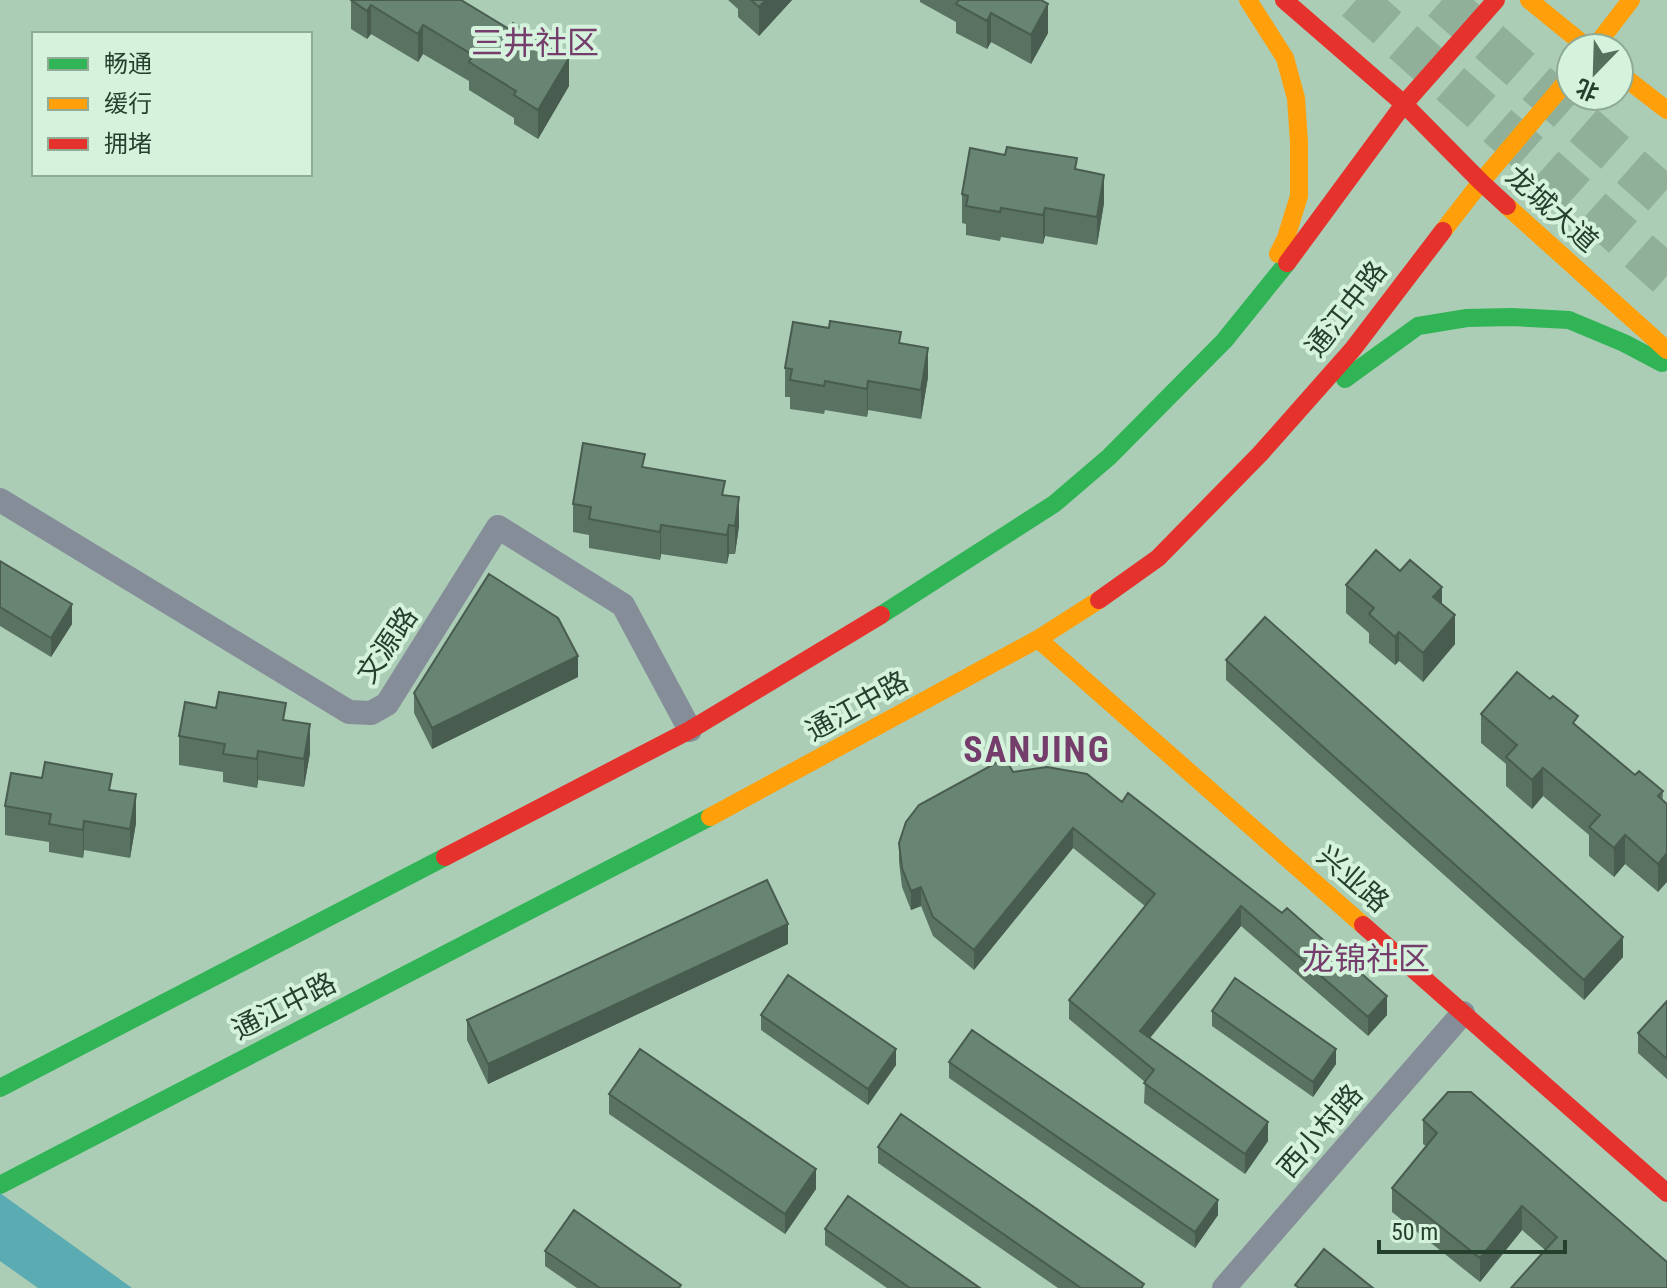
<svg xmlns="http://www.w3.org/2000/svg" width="1667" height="1288" font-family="'Roboto Condensed','Noto Sans SC',sans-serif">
	<rect width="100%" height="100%" fill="#abccb5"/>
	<path fill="#5aabb2" d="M0 1193 132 1288H38L0 1261Z"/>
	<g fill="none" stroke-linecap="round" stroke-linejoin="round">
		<path stroke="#90b09a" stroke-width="42" stroke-dasharray="42 21" stroke-linecap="butt" d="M1356 0 1667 276
			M1442 0 1667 199"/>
		<path stroke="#858d99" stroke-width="24" d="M0 500 349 712 371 713 387 704 498 527 623 605 690 730
			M1224 1288 1463 1013"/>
		<path stroke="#30b455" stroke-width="18" d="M1345 379 1418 326 1467 318 1512 317 1569 320 1624 343 1662 363
			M881 615 1054 504 1109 457 1224 341 1287 263
			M0 1088 445 857
			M0 1185 710 817"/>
		<path stroke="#ff9f0a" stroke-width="18" d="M1248 0 1285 58 1296 98 1299 142V196L1286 238 1278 254
			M1529 0 1588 48
			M1594 48 1631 0
			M1619 73 1667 110
			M1507 206 1667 350
			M1443 231 1481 182 1571 76
			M1038 639 1363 925
			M710 817 1038 639 1099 600"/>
		<path stroke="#e5322d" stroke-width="18" d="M1284 0 1404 104 1481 182 1507 206
			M1287 263 1404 104 1496 0
			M1099 600 1158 558 1260 454 1353 349 1443 231
			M445 857 690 730 881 615
			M1363 925 1667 1193"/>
	</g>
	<path fill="#597262" d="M351 0H461L569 86 538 139 514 124V118L469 90V81L423 54 418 62 371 34 367 39 351 29Z
		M728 0H792L759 36 738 17V9Z
		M920 0H1041L1048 33 1031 64 991 42 987 49 956 33V22L920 2Z
		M1077 170 1104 203 1097 245 1045 236 1043 244 1001 237 1000 241 966 235V224L962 223V194Z
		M901 343 928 377 921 419 868 410 867 417 825 410 824 414 790 409V397H785V368Z
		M645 468 725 495 739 526 735 554H729L727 564 661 554 660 560 589 548V535L573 532V504Z
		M0 561 72 624 51 657 0 626Z
		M1400 571 1442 604 1455 644 1423 682 1399 661 1395 665 1369 643V633L1346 613V585Z
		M1226 660 1623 957 1584 1000 1226 680Z
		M578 677 432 749 414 713V693Z
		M1481 714 1578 727 1635 775 1663 791 1658 892 1625 864 1614 877 1589 856V835L1543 796 1532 809 1506 786V764L1481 743Z
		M286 720 310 753 304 787 258 780 257 788 223 782V772L179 765V736Z
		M1013 772 1087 774 1387 1015 1368 1036 1241 926 1150 1038 1268 1141 1245 1174 1144 1103 1145 1082 1069 1019V1000L1145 906 1073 848 974 970 933 936 921 906 911 910 902 887 899 862V843Z
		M112 790 136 823 130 858 84 850 83 858 49 852V842L5 835V806Z
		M788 944 488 1084 467 1040V1020Z
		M1667 1001V1079L1638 1053V1033Z
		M1212 1011 1336 1064 1313 1097 1212 1026Z
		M761 1015 896 1065 868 1105 761 1030Z
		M949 1062 1218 1215 1195 1248 949 1078Z
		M609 1094 816 1189 785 1234 609 1114Z
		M1423 1120 1667 1262 1545 1250 1522 1230 1480 1282 1392 1212V1188L1426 1146 1423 1144Z
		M878 1147 1144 1288H1058L878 1163Z
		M825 1229 980 1288H887L825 1245Z
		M545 1251 681 1288H577L545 1266Z"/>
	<path fill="#495c50" d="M766 0H792L759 36V7Z
		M1048 4V33L1031 64V35Z
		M371 5V34L367 39V11Z
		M991 13V42L987 49V21Z
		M423 25V54L418 62V34Z
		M569 58V86L538 139V110Z
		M1104 175V203L1097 245V217Z
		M1045 208V236L1043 244V215Z
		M928 348V377L921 419V390Z
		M868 381V410L867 417V389Z
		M739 497V526L735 554V526Z
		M661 525V554L660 560V532Z
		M729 525V554L727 564V535Z
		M1442 587V616L1433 597Z
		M72 604V624L51 657V638Z
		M1455 615V644L1423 682V653Z
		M1399 632V661L1395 665V637Z
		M578 656V677L432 749V728Z
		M310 724V753L304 787V759Z
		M258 751V780L257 788V759Z
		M1543 768V796L1532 809V780Z
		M136 794V823L130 858V829Z
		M84 821V850L83 858V830Z
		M1073 828V848L974 970V950Z
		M1625 835V864L1614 877V848Z
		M1667 853V882L1658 892V864Z
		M921 887V906L911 910V891Z
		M1241 906V926L1140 1050V1031Z
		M788 924V944L488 1084V1064Z
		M1623 937V957L1584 1000V980Z
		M1387 996V1015L1368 1036V1017Z
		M896 1049V1065L868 1105V1089Z
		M1336 1049V1064L1313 1097V1082Z
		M1268 1122V1141L1245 1174V1154Z
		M816 1169V1189L785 1234V1214Z
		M1218 1200V1215L1195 1248V1232Z
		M1522 1206V1230L1480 1282V1258Z"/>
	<path fill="#688472" stroke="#495c50" stroke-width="2" d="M351 0H461L509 29 513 23 569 58 538 110 514 95 516 91 469 62 473 55 423 25 418 34 371 5 367 11Z
		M751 0H766L759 7Z
		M959 0H1041L1048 4 1031 35 991 13 987 21 956 4Z
		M1007 147 1077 158 1075 169 1104 175 1097 217 1045 208 1043 215 1001 208 1000 212 966 206 968 196 962 194 970 148 1005 155Z
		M830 321 901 332 899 343 928 348 921 390 868 381 867 389 825 381 824 386 790 380 792 369 785 368 793 322 829 328Z
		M583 443 645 454 642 467 725 481 722 495 739 497 735 526 729 525 727 535 661 525 660 532 589 519 591 507 573 504Z
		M1376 550 1400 571 1410 560 1442 587 1433 597 1455 615 1423 653 1399 632 1395 637 1369 614 1374 608 1346 585Z
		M0 561 72 604 51 638 0 607Z
		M489 574 558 618 578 656 432 728 414 693Z
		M1265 617 1623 937 1584 980 1226 660Z
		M1517 672 1550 699 1553 696 1578 716 1573 723 1635 775 1639 771 1663 791 1658 796 1667 804V853L1658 864 1625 835 1614 848 1589 827 1600 815 1543 768 1532 780 1506 757 1517 745 1481 714Z
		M219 692 286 703 283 720 310 724 304 759 258 751 257 759 223 754 225 744 179 736 185 702 216 708Z
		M1005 758 1013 772 1047 767 1087 774 1122 802 1128 793 1282 913 1287 908 1387 996 1368 1017 1241 906 1140 1031 1268 1122 1245 1154 1144 1083 1154 1070 1069 1000 1155 894 1073 828 974 950 933 917 921 887 911 891 902 868 899 843 906 822 919 805Z
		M45 762 112 774 109 790 136 794 130 829 84 821 83 830 49 824 51 814 5 806 11 773 42 778Z
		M767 880 788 924 488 1064 467 1020Z
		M788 975 896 1049 868 1089 761 1015Z
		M1235 978 1336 1049 1313 1082 1212 1011Z
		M1667 1001V1059L1638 1033Z
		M972 1030 1218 1200 1195 1232 949 1062Z
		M640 1049 816 1169 785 1214 609 1094Z
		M1448 1092H1471L1667 1262V1288H1511L1557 1237 1522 1206 1480 1258 1392 1188 1437 1133 1423 1120Z
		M901 1114 1144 1284 1141 1288H1081L878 1147Z
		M848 1196 980 1288H910L825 1229Z
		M574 1210 681 1285 679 1288H600L545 1251Z
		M1324 1249 1373 1288H1299L1295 1285Z"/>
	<g text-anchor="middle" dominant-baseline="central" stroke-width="8" stroke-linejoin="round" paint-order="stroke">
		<g font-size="28" fill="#26402e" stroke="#d5f3dc">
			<text transform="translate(1552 209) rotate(42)">龙城大道</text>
			<text transform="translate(1346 309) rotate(-52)">通江中路</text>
			<text transform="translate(387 645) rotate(-56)">文源路</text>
			<text transform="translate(857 706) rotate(-29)">通江中路</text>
			<text transform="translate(1353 879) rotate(41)">兴业路</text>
			<text transform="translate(284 1006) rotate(-27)">通江中路</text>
			<text transform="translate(1320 1131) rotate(-49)">西小村路</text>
		</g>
		<g font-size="32" fill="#743d6b" stroke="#d5f3dc">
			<text x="535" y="43">三井社区</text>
			<text x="1366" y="959">龙锦社区</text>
		</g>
		<g font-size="36" font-weight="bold" letter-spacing="2" fill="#743d6b" stroke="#d5f3dc">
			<text x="1037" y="750">SANJING</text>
		</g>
	</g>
	<rect x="32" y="32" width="280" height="144" fill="#d5f3dc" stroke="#8fab96" stroke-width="2"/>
	<rect x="48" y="58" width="40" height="12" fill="#30b455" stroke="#8fab96" stroke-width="2"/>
	<text x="104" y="72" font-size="24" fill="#26402e">畅通</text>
	<rect x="48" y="98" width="40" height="12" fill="#ff9f0a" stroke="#8fab96" stroke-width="2"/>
	<text x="104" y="112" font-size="24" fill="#26402e">缓行</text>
	<rect x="48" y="138" width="40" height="12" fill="#e5322d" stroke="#8fab96" stroke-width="2"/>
	<text x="104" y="152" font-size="24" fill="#26402e">拥堵</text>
	<g transform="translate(1595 72) rotate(203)"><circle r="38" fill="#d5f3dc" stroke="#8fab96" stroke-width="2"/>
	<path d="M0-6L14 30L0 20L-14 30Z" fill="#55715d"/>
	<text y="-12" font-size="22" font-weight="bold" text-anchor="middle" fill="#26402e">北</text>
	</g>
	<path d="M1379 1240v12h186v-12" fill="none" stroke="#26402e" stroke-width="4"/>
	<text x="1391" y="1240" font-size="24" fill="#26402e" stroke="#d5f3dc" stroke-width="6" paint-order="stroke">50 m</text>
</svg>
